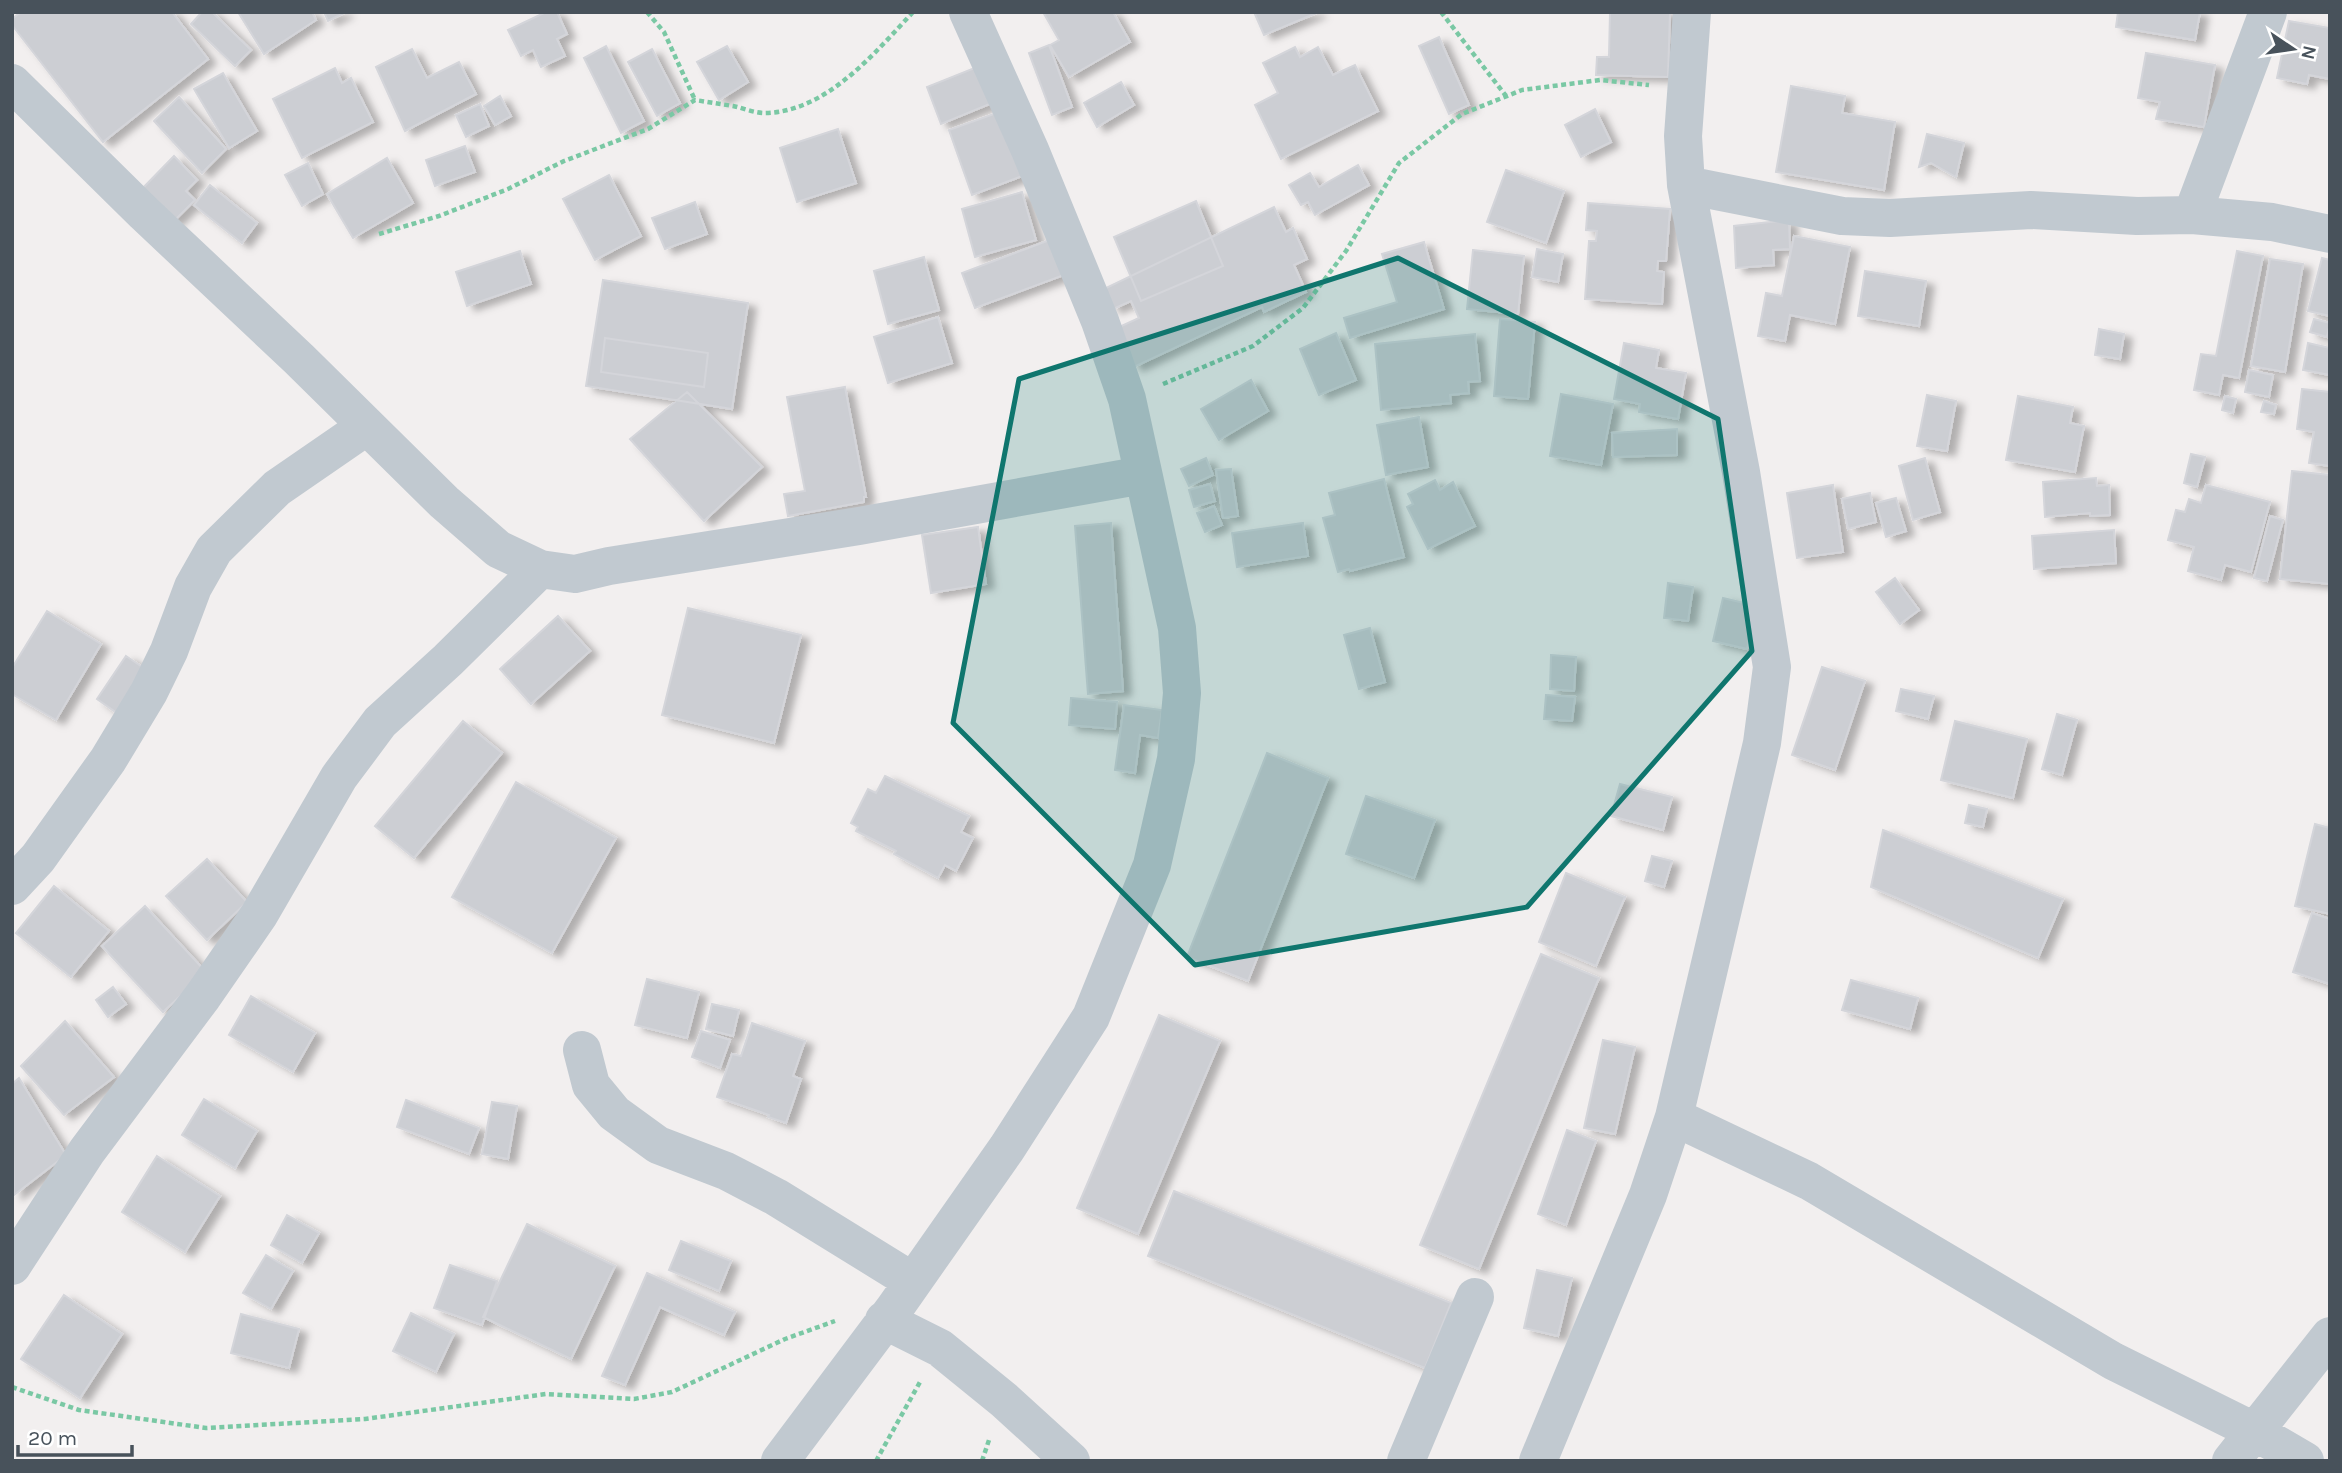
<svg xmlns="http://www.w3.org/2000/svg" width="2342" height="1473" font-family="Karla,sans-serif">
	<defs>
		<filter id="shadow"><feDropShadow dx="8" dy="4.5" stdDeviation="3.5" flood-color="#0004"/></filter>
	</defs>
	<rect width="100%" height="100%" fill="#f2efef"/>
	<path fill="#ccced3" stroke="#d4d5da" stroke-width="2" filter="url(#shadow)" d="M21 12H172L208 59 103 142 12 25V19Z
		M202 12H212L251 50 235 66 191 24Z
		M238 12H312L316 20 264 54Z
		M324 12H346L328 21Z
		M546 12H557L567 34 557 39 565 56 541 67 533 50 521 56 508 30Z
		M1043 12H1113L1130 42 1069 77 1050 45 1059 40Z
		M1254 12H1319L1264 35Z
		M1610 12H1670L1668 77 1596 75 1597 57H1609Z
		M2118 12H2200L2195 40 2116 27Z
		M2289 21 2330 28V79L2309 75 2307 84 2277 78Z
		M1439 37 1469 105 1449 114 1419 46Z
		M1049 45 1072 107 1052 115 1029 53Z
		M606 46 644 121 621 133 584 58Z
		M727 46 748 82 719 100 697 62Z
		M1295 47 1300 57 1318 47 1333 75 1355 65 1378 111 1281 159 1255 105 1278 93 1263 63Z
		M412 49 427 78 459 62 476 94 405 131 376 67Z
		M652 49 680 103 657 116 628 62Z
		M2146 53 2215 65 2204 127 2156 119 2160 102 2138 98Z
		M987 63 1002 99 941 124 927 87Z
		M335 68 342 83 351 78 373 122 302 158 273 99Z
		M223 73 257 131 229 148 194 89Z
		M1121 82 1134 105 1097 127 1084 103Z
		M1791 86 1845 96 1842 113 1895 122 1884 190 1776 172Z
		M500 96 511 116 495 125 484 106Z
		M179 97 226 149 202 173 154 121Z
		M480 104 489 126 466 137 456 115Z
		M1595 109 1611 142 1581 157 1565 125Z
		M1002 111 1025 175 972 195 949 130Z
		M838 129 856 183 797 202 780 148Z
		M1927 134 1964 143 1956 177 1931 163 1919 167Z
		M465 146 475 172 435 186 426 160Z
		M174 156 197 180 186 191 195 200 173 222 138 193Z
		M387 158 413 203 353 238 327 194Z
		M308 163 323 194 302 206 285 175Z
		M1358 165 1369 185 1315 215 1308 202 1301 205 1289 185 1310 173 1319 187Z
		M1506 170 1564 191 1546 243 1487 222Z
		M609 175 641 236 595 260 563 199Z
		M210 185 257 223 242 243 194 205Z
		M1022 192 1036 240 975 257 962 209Z
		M1196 201 1223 266 1141 301 1114 237Z
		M695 202 707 234 665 249 652 218Z
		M1588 203 1670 209 1666 261H1658L1657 271 1664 272 1662 304 1585 299 1589 241H1596L1597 231 1586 230Z
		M1274 207 1286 232 1293 228 1307 259 1294 265 1306 292 1264 312 1262 307 1134 367 1117 328 1139 318 1131 301 1113 309 1104 289Z
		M1789 220 1790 249 1773 250 1774 265 1736 268 1734 226Z
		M1794 236 1850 247 1835 324 1790 315 1785 341 1758 336 1766 293 1782 296Z
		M1052 239 1064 275 975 308 962 273Z
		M1424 242 1444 309 1350 338 1344 318 1397 302 1382 254Z
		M1537 249 1563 254 1558 282 1532 277Z
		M1473 250 1524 256 1518 314 1467 309Z
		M520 251 531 284 467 306 456 272Z
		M2237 251 2263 256 2239 378 2223 375 2219 395 2194 390 2201 354 2216 356Z
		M924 257 939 310 888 324 874 271Z
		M2322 258 2330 260V316L2308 311Z
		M2270 259 2303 264 2285 372 2251 366Z
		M1865 271 1926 281 1919 326 1858 316Z
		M603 280 748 303 732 409 586 386Z
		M938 317 952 363 888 383 874 337Z
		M1500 319 1535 322 1528 399 1494 396Z
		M2314 319 2330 323 2327 337 2310 332Z
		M2099 329 2124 334 2120 359 2095 355Z
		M1336 333 1356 380 1319 395 1300 349Z
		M1475 334 1480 381 1468 382 1469 393 1450 395 1451 403 1381 410 1375 344Z
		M605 338 708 353 704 387 601 372Z
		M1624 343 1659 350 1656 368 1686 373 1678 419 1639 412 1640 404 1614 399Z
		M2308 343 2330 348V375L2303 370Z
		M2249 370 2273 375 2269 397 2245 392Z
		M1251 380 1268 411 1219 440 1201 409Z
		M845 387 866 497H864V502L788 516 784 494 805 491 787 397Z
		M2302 389 2330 392V466L2309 463 2314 432 2297 429Z
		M687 392 762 467 704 521 630 439Z
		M1561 394 1613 404 1601 465 1550 456Z
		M1927 395 1956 401 1947 451 1917 446Z
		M2018 396 2073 407 2070 423 2084 426 2075 472 2006 460Z
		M2225 396 2236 399 2233 413 2222 410Z
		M2264 401 2276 405 2274 414 2261 412Z
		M1419 417 1428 467 1386 475 1377 425Z
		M1677 429V455L1613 457 1612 433Z
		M2191 454 2205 457 2197 487 2184 483Z
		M1206 458 1213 475 1189 486 1181 469Z
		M1925 458 1940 512 1913 520 1899 466Z
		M1231 469 1238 516 1223 518 1216 470Z
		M2292 471 2330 475V584L2280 579Z
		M2096 478 2097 486 2109 485 2110 515 2090 516V513L2045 517 2043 482Z
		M1384 479 1404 557 1350 571 1349 569 1338 572 1323 518 1335 515 1329 493Z
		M1435 480 1440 490 1453 482 1475 526 1428 549 1407 507 1413 504 1408 494Z
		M1210 484 1215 501 1194 507 1189 490Z
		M1833 485 1843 552 1797 558 1787 493Z
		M2206 485 2270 502 2251 572 2225 565 2221 580 2188 571 2194 547 2168 540 2176 510 2185 512 2189 499 2201 503Z
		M1870 493 1876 522 1848 529 1842 499Z
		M1896 498 1906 531 1886 537 1876 503Z
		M1214 506 1222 525 1205 532 1197 513Z
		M2270 516 2283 520 2267 581 2254 578Z
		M1111 523 1123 691 1088 694 1075 526Z
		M1303 523 1308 556 1237 567 1232 533Z
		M978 527 986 584 931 593 922 535Z
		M2114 530 2116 563 2034 569 2032 536Z
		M1895 578 1919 610 1900 624 1876 592Z
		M1668 583 1693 587 1688 621 1664 618Z
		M1723 598 1757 606 1747 649 1713 641Z
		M688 608 801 635 774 743 662 715Z
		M47 611 101 644 56 720 12 694V668Z
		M558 616 590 651 531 704 500 669Z
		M1370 628 1385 682 1359 689 1344 635Z
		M1551 655 1576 657 1574 691 1550 689Z
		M126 656 154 675 124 718 97 699Z
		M1822 667 1865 681 1835 770 1792 755Z
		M1901 689 1934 696 1928 719 1896 711Z
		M1546 695 1575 697 1572 721 1544 719Z
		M1071 698 1117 702 1115 729 1069 725Z
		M1124 705 1162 710 1158 738 1140 735 1135 773 1115 770Z
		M2057 714 2077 720 2062 775 2042 769Z
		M463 721 502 753 414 858 375 826Z
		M1955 721 2027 739 2013 798 1941 780Z
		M1267 753 1328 778 1248 981 1187 957Z
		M885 776 969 816 961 832 973 838 956 871 945 865 938 878 894 854 896 851 856 831 858 827 851 823 868 789 876 793Z
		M516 782 616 838 552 953 452 897Z
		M1620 784 1672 797 1663 830 1611 816Z
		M1366 796 1435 820 1414 878 1346 854Z
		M1969 805 1987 809 1983 827 1965 823Z
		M2315 824 2330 828V914L2295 906Z
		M1883 830 2063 899 2038 958 1871 887Z
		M1652 856 1672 861 1664 887 1645 881Z
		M207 859 247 902 207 940 166 896Z
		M1566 873 1625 897 1596 966 1539 942Z
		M54 886 109 931 71 977 16 933Z
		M145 906 206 972 163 1012 102 946Z
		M2312 913 2330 919V984L2293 972Z
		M1541 954 1599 978 1479 1269 1420 1245Z
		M647 979 699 992 687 1038 635 1025Z
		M1851 980 1918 998 1910 1029 1842 1010Z
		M113 987 126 1004 108 1017 96 1000Z
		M251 996 315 1033 293 1072 229 1035Z
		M712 1004 739 1010 733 1036 706 1029Z
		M1159 1015 1220 1041 1138 1234 1077 1208Z
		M65 1021 114 1077 64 1115 21 1066Z
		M752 1023 805 1041 793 1076 801 1079 786 1123 768 1117 769 1115 717 1097 732 1054 741 1056Z
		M701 1031 730 1040 720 1068 692 1057Z
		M1603 1040 1635 1047 1615 1134 1584 1128Z
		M19 1078 66 1155 14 1195 12 1084Z
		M204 1099 257 1131 235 1168 182 1135Z
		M406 1100 479 1128 469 1154 397 1127Z
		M492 1102 517 1106 508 1159 482 1154Z
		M1567 1130 1596 1141 1566 1225 1538 1214Z
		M157 1156 220 1196 185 1252 122 1212Z
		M1174 1191 1451 1303 1425 1368 1148 1256Z
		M287 1215 319 1233 302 1263 271 1245Z
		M527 1224 615 1266 571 1359 483 1317Z
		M681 1241 731 1261 719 1291 669 1270Z
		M266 1255 293 1271 271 1309 243 1293Z
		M450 1265 497 1281 482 1325 434 1308Z
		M1537 1270 1572 1278 1558 1336 1524 1328Z
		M647 1273 735 1312 724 1335 660 1307 625 1385 602 1376Z
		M64 1295 122 1334 80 1398 21 1359Z
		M411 1313 454 1334 436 1372 393 1351Z
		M241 1314 299 1329 289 1368 231 1353Z"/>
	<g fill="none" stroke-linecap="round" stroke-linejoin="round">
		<path stroke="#7ac8a4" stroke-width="4.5" stroke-dasharray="5 3.5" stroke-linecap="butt" d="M647 12 664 32 695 100
			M1441 12 1506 96
			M379 234 439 216 508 189 564 161 648 129 695 100C708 102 720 104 733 106 743 108 754 113 765 113 826 112 874 54 913 12
			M1163 384 1253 346 1303 308 1346 251 1399 163 1462 114 1522 90 1600 80 1649 85
			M12 1387 79 1410 206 1428 365 1419 546 1394 634 1399 672 1392 785 1339 835 1321
			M876 1461 920 1382
			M982 1461 990 1437"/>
		<path stroke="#c1c9d0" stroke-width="38" d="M12 83 144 213 299 359 444 502 498 549 540 569 575 574 609 566 859 526 1143 475
			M1686 185 1842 216 1890 218 2031 210 2137 216 2192 215 2272 222 2330 234
			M2192 215 2268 12
			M12 886 38 858 108 760 149 692 169 651 193 587 214 550 277 488 367 426
			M582 1050 591 1085 614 1113 658 1145 726 1171 776 1197 912 1281
			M1674 1117 1809 1181 2113 1361 2254 1431 2305 1461
			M12 1266 87 1151 203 996 259 915 339 777 380 722 448 660 540 569
			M884 1320 940 1348 1004 1400 1071 1461
			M780 1461 894 1309 1007 1148 1091 1017 1152 865 1176 759 1182 693 1177 628 1127 399 1100 321 1030 150 968 12
			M1406 1461 1475 1297
			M1538 1461 1648 1195 1674 1117 1762 743 1772 667 1741 472 1686 185 1683 136 1692 12
			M2231 1461 2330 1336"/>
	</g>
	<path fill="#0f766e" fill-opacity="0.2" stroke="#0f766e" stroke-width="5" stroke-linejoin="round" d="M1398 258 1718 419 1752 651 1527 907 1195 965 953 723 1019 379Z"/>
	<rect width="2342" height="1473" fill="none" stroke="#48525b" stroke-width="28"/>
	<g transform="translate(2293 49) rotate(103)" stroke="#ffffff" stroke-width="5" paint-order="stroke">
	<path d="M0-5L12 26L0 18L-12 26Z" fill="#48525b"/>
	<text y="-10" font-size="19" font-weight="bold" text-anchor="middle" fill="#48525b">N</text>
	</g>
	<path d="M18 1445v10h114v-10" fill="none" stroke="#48525b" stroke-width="3.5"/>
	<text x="28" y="1445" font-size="21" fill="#48525b" stroke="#ffffff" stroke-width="5" paint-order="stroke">20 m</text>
</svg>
